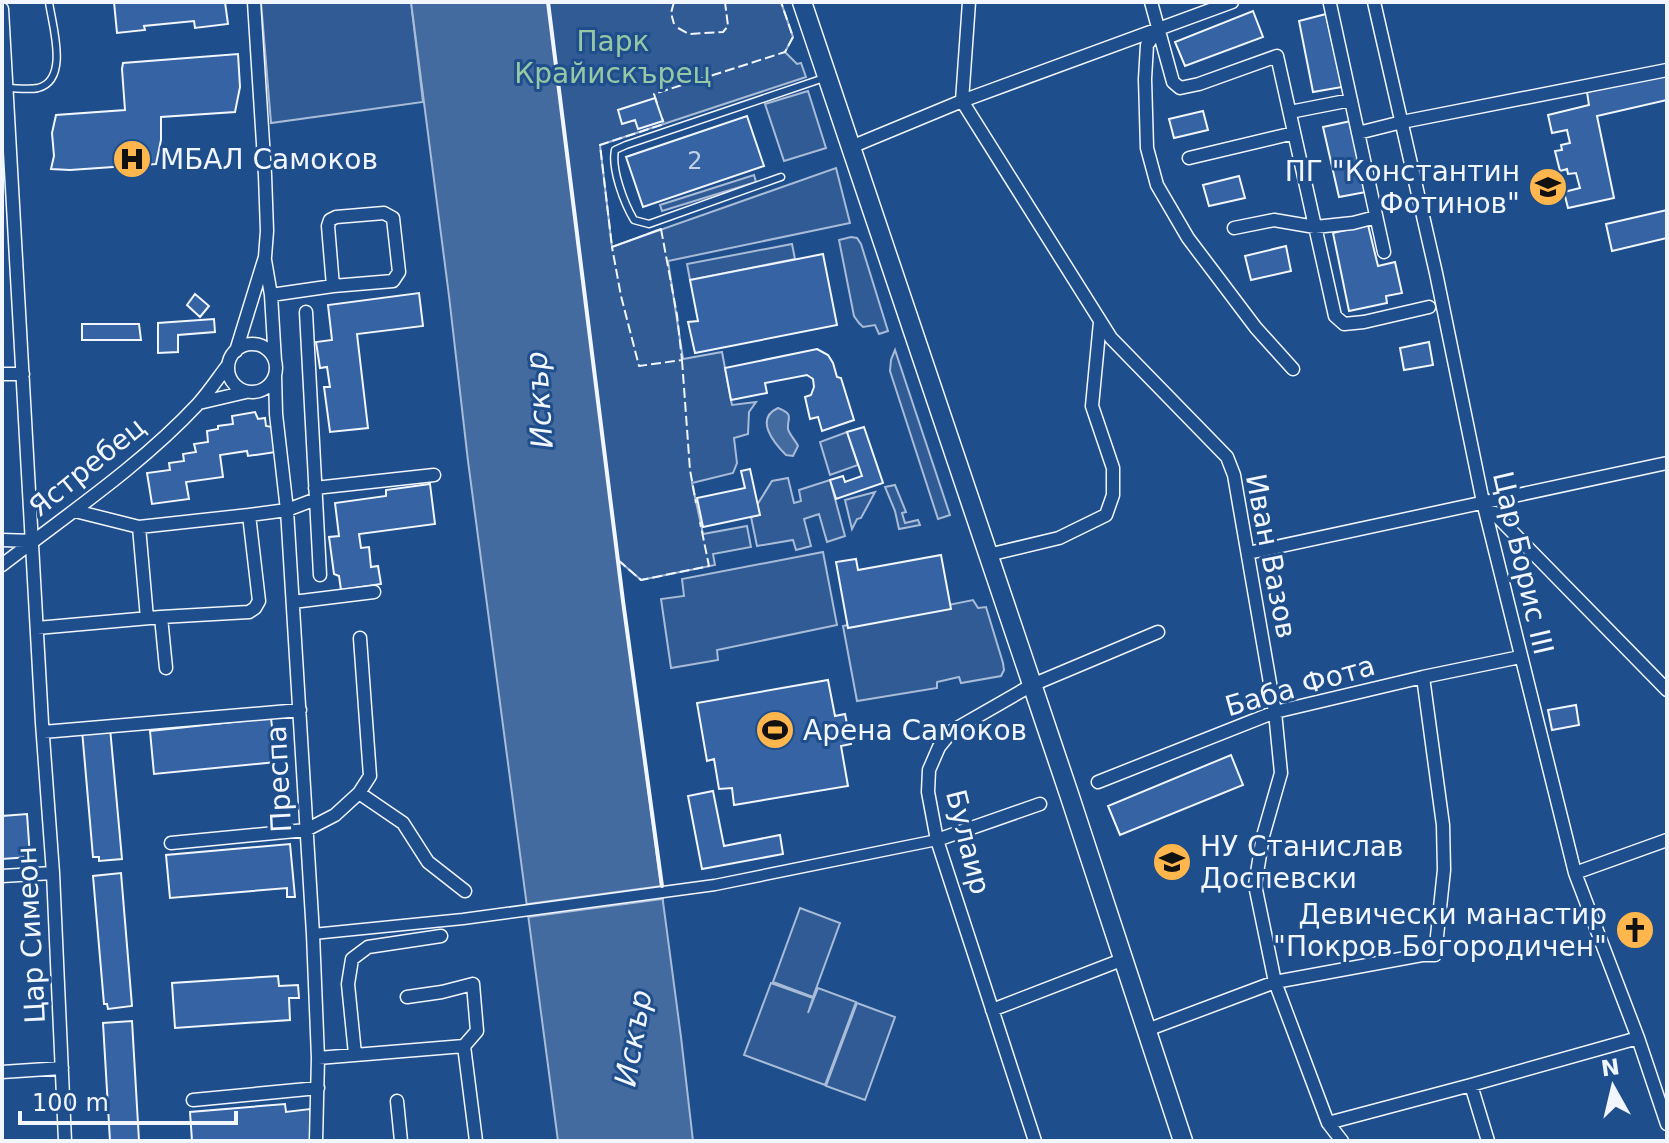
<svg xmlns="http://www.w3.org/2000/svg" width="1669" height="1143" font-family="'DejaVu Sans',sans-serif">
	<rect width="100%" height="100%" fill="#1f4e8c"/>
	<path fill="#305b95" stroke="#a8bbd7" stroke-width="2" d="M261 2H411L423 102 271 123Z
		M548 2H781L793 37 785 52 797 64 801 63 806 77 600 145 612 247 836 168 850 223 668 261 683 359 722 352 732 405 756 402 749 412 748 434 734 438 737 463 733 473 692 483 703 534 747 526 751 547 713 554 715 565 641 580 618 560Z
		M808 91 826 148 784 161 765 104Z
		M754 175 756 182 662 211 660 205Z
		M851 237 857 238 861 244 888 331 879 334 875 325 863 327 859 323 854 316 839 240Z
		M792 244 795 259 690 280 687 264Z
		M895 350 950 515 938 519 890 371 891 360Z
		M847 432 858 465 830 475 820 442Z
		M788 478 794 503 801 501 799 490 830 480 845 536 827 542 819 514 804 519 811 546 796 550 793 540 757 546 751 517 759 515 757 505 772 481Z
		M895 485 906 512 902 513 905 523 918 520 920 525 899 529 895 511 885 487Z
		M875 492 861 518 857 519 852 529 845 500Z
		M823 552 837 625 717 650 718 660 671 668 661 599 684 596 682 579Z
		M973 600 978 608 986 607 1003 663 1004 670 1001 676 961 683 959 677 937 682V688L857 701 843 626Z
		M800 908 840 923 813 997 773 982Z
		M771 983 813 998 808 1013 818 988 856 1002 825 1085 744 1055Z
		M857 1003 895 1017 865 1100 826 1086Z"/>
	<path fill="#446ba0" stroke="#a8bbd7" stroke-width="2" d="M411 2H548L623 601 681 1037 693 1141H558L468 461 449 296Z
		M778 408C795 415 787 417 788 429 789 434 796 441 798 446L793 456 786 455C774 443 754 419 778 408Z"/>
	<path fill="#1f4e8c" stroke="#a8bbd7" stroke-width="2" d="M662 886 663 899 529 917 527 904Z"/>
	<path fill="#3563a3" stroke="#f2f6ff" stroke-width="2" d="M114 2H225L228 24 195 28 194 21 144 26 145 30 117 33Z
		M1253 11 1263 37 1185 66 1175 42Z
		M1326 14 1342 87 1313 92 1299 21Z
		M238 54 240 87 235 112 161 117V140L156 164 70 170 51 169 54 156 52 133 56 115 125 110 122 69 123 63Z
		M1667 75V100L1597 116 1614 198 1568 208 1564 192 1580 188 1576 173 1568 174 1567 169 1560 171 1555 151 1562 150 1561 145 1570 143 1567 130 1552 133 1548 115 1589 105 1587 92Z
		M655 98 663 121 638 129 635 120 622 124 618 110Z
		M1203 111 1208 130 1174 138 1169 119Z
		M747 116 764 166 643 207 626 157Z
		M1351 121 1366 192 1339 197 1323 127Z
		M1239 176 1245 198 1209 206 1203 185Z
		M1667 210V238L1612 251 1606 224Z
		M1368 225 1378 266 1395 262 1402 293 1386 296 1387 303 1349 311 1333 233Z
		M1286 246 1291 271 1251 280 1245 256Z
		M823 254 837 325 695 353 688 322 698 321 690 280Z
		M419 293 423 326 357 334 368 428 330 432 324 387H330L327 367 320 368 316 342 332 340 328 305Z
		M195 294 209 306 200 317 187 305Z
		M214 319 215 332 178 335V352L158 353V323Z
		M82 324H139L141 340H82Z
		M1429 342 1433 365 1404 370 1400 348Z
		M817 349 828 355 833 363 837 377 841 378 854 420 822 431 818 417 810 419 805 397 811 395 814 387 813 379 807 375 765 383 767 393 731 400 725 368Z
		M255 412 258 419 265 418 266 426 272 427 276 452 248 456 247 451 220 455 223 477 186 482 189 499 152 504 147 473 170 470 169 463 184 461 183 454 196 452 194 444 208 442 207 431 218 429V426L233 424 232 416Z
		M864 427 883 483 836 499 830 480 843 476 845 482 862 476 847 432Z
		M750 469 760 515 703 527 697 498 745 488 741 471Z
		M430 484 435 524 359 534 361 548 369 547 371 567 378 566 381 584 341 590 339 576 334 574 329 537 339 536 335 503 386 496V490Z
		M941 555 951 609 848 628 836 562 856 559 858 570Z
		M828 680 835 716 845 714 851 744 841 746 848 786 734 805 732 788 719 789 714 759 707 761 697 703Z
		M1576 705 1579 725 1552 730 1548 710Z
		M271 718 276 762 154 774 150 731Z
		M110 728 122 859 99 861V857H93L82 730Z
		M1231 755 1243 785 1120 835 1108 806Z
		M713 791 724 846 780 835 783 854 702 869 688 796Z
		M27 814 30 857 2 859V816Z
		M290 844 295 897H287V888L170 898 166 855Z
		M121 873 132 1006 108 1009 107 1004H104L93 876Z
		M278 976 279 986 298 985 299 998H289L290 1020 175 1028 172 983Z
		M132 1021 139 1141H110L103 1023Z
		M285 1104 286 1112 310 1109 313 1141H192L190 1112Z"/>
	<g fill="none" stroke-linecap="round" stroke-linejoin="round">
		<defs>
			<path id="service" d="M7 88C16 88 29 90 38 88 70 80 52 25 49 2
				M781 177 649 224 634 220C624 203 611 169 615 150L626 145 824 78"/>
			<path id="pedestrian" d="M313 934 463 919 715 885 937 840"/>
			<path id="minor" d="M969 2 962 101 1111 338 1227 457 1234 475 1275 712 1281 773 1263 836 1255 885 1275 982 1328 1123 1342 1141
				M1151 2 1173 82 1180 88 1199 84 1277 56 1335 316 1344 324 1364 322 1429 307
				M1374 2 1436 273 1483 502 1575 873 1638 1038 1667 1124
				M1330 4 1384 252
				M2 9 42 723 53 873 65 1141
				M1159 28 1147 45 1145 79 1147 148 1157 185 1188 238 1256 328 1293 369
				M1290 112 1351 100
				M1358 133 1402 122 1667 70
				M851 147 962 101 1232 2
				M1189 158 1294 133
				M1234 228 1274 220 1315 227 1353 223 1376 217
				M265 260 271 295 275 361
				M271 295 333 286 393 281 399 272 393 218 384 213 336 217 330 220 328 226 333 286
				M228 368a24 24 0 1 1 48 0a24 24 0 1 1-48 0Z
				M236 351 265 257 267 231 265 175 254 2
				M2 374H23
				M275 375 276 414 287 510 313 934 318 1058 316 1141
				M199 403 246 392
				M315 488 434 475
				M316 499 320 575
				M1485 504 1667 690
				M75 511 139 527 249 515
				M139 527 147 618
				M2 540 33 541
				M1248 553 1667 463
				M988 555 1059 538 1106 515 1113 495V468L1092 406 1100 322
				M2 565C68 514 140 466 198 404 209 392 218 378 228 365
				M293 602 374 592
				M161 617 249 612 255 608 259 601 249 515 287 510 316 499 306 312
				M37 628 161 617 166 668
				M43 732 300 710
				M1098 782 1275 712 1423 677 1520 657
				M359 793 403 823 428 862 465 891
				M937 840 1040 804
				M171 843 306 830 335 815 359 793 370 776 360 638
				M1575 873 1667 840
				M2 876 53 873
				M992 1010 1124 959
				M1147 1030 1275 982 1422 955H1435L1444 870 1443 825 1423 677
				M464 1046 476 1141
				M355 1054 348 984 352 959 368 947 441 936
				M318 1058 464 1046 477 1031 473 984 442 992 407 997
				M2 1072 62 1068
				M1471 1085 1488 1141
				M193 1100 318 1088
				M397 1101 401 1141
				M1328 1123 1471 1085 1638 1038
				M1035 1141 937 840 928 792 929 770 939 747 952 731 1032 685 1158 632"/>
			<path id="secondary" d="M802 2 1069 794 1183 1141"/>
		</defs>
		<use href="#service" stroke="#f2f6ff" stroke-width="9"/>
		<use href="#pedestrian" stroke="#f2f6ff" stroke-width="13"/>
		<use href="#minor" stroke="#f2f6ff" stroke-width="15"/>
		<use href="#secondary" stroke="#f2f6ff" stroke-width="21"/>
		<use href="#service" stroke="#1f4e8c" stroke-width="6"/>
		<use href="#pedestrian" stroke="#1f4e8c" stroke-width="10"/>
		<use href="#minor" stroke="#1f4e8c" stroke-width="12"/>
		<use href="#secondary" stroke="#1f4e8c" stroke-width="18"/>
		<path stroke="#f2f6ff" stroke-width="2" stroke-dasharray="10 4" stroke-linecap="butt" d="M674 2 671 13 674 24
			M678 28 689 34 723 32 728 26 725 2
			M657 103 654 94 785 52 793 37 781 2
			M661 229 612 247 600 145 664 124 662 118
			M661 229 677 315 682 360 639 366 621 296 612 247Z
			M682 360 690 470 696 503
			M618 560 641 580 709 566 700 522"/>
		<path stroke="#f2f6ff" stroke-width="4" d="M548 2 623 601 662 886"/>
	</g>
	<defs>
		<symbol id="hospital-disc" viewBox="-11 -11 22 22"><circle r="9.5" fill="#ffb74d" stroke="#1f4e8c"/><path d="M-5-5h3v3.5h4V-5h3V5h-3V1.5h-4V5h-3Z" fill="#111"/></symbol>
		<symbol id="school-disc" viewBox="-11 -11 22 22"><circle r="9.5" fill="#ffb74d" stroke="#1f4e8c"/><path d="M0-5L7-2L0 1L-7-2ZM-4 1L0 2.5L4 1V4Q0 6-4 4Z" fill="#111"/></symbol>
		<symbol id="stadium-disc" viewBox="-11 -11 22 22"><circle r="9.5" fill="#ffb74d" stroke="#1f4e8c"/><path d="M0-5a6.5 5 0 1 0 0 10a6.5 5 0 1 0 0-10ZM-3.5-1.8h7v3.6h-7Z" fill="#111"/></symbol>
		<symbol id="church-disc" viewBox="-11 -11 22 22"><circle r="9.5" fill="#ffb74d" stroke="#1f4e8c"/><path d="M-1.2-6h2.4v3.5h3.3v2.4h-3.3V6h-2.4V-.1h-3.3v-2.4h3.3Z" fill="#111"/></symbol>
	</defs>
	<g fill-rule="evenodd">
		<use href="#hospital-disc" x="110" y="137" width="44" height="44"/>
		<use href="#school-disc" x="1526" y="165" width="44" height="44"/>
		<use href="#stadium-disc" x="753" y="708" width="44" height="44"/>
		<use href="#school-disc" x="1150" y="840" width="44" height="44"/>
		<use href="#church-disc" x="1613" y="908" width="44" height="44"/>
	</g>
	<g text-anchor="middle" dominant-baseline="central" stroke-width="6" stroke-linejoin="round" paint-order="stroke">
		<g font-size="24" fill="#c3d1e8">
			<text x="695" y="161">2</text>
		</g>
		<g font-size="28" fill="#97c8a6" stroke="#1f4e8c">
			<text x="613" y="41">Парк<tspan x="613" dy="32">Крайискърец</tspan></text>
		</g>
		<g font-size="28" fill="#f2f6ff" stroke="#1f4e8c" text-anchor="start">
			<text x="160" y="159">МБАЛ Самоков</text>
			<text x="1520" y="171" text-anchor="end">ПГ "Константин<tspan x="1520" dy="32">Фотинов"</tspan></text>
			<text x="803" y="730">Арена Самоков</text>
			<text x="1200" y="846">НУ Станислав<tspan x="1200" dy="32">Доспевски</tspan></text>
			<text x="1607" y="914" text-anchor="end">Девически манастир<tspan x="1607" dy="32">"Покров Богородичен"</tspan></text>
		</g>
		<g font-size="28" fill="#f2f6ff" stroke="#1f4e8c">
			<text transform="translate(87 467) rotate(-39)">Ястребец</text>
			<text transform="translate(1271 556) rotate(79)">Иван Вазов</text>
			<text transform="translate(1523 563) rotate(77)">Цар Борис III</text>
			<text transform="translate(1300 686) rotate(-16)">Баба Фота</text>
			<text transform="translate(279 779) rotate(-93)">Преспа</text>
			<text transform="translate(968 842) rotate(76)">Булаир</text>
			<text transform="translate(31 935) rotate(-93)">Цар Симеон</text>
		</g>
		<g font-size="30" font-style="italic" fill="#f2f6ff" stroke="#1f4e8c">
			<text transform="translate(539 400) rotate(-94)">Искър</text>
			<text transform="translate(633 1038) rotate(-80)">Искър</text>
		</g>
	</g>
	<rect width="1669" height="1143" fill="none" stroke="#f2f6ff" stroke-width="8"/>
	<g transform="translate(1613 1087) rotate(352)" stroke="#1f4e8c" stroke-width="6" paint-order="stroke">
	<path d="M0-6L14 30L0 20L-14 30Z" fill="#f2f6ff"/>
	<text y="-12" font-size="22" font-weight="bold" text-anchor="middle" fill="#f2f6ff">N</text>
	</g>
	<path d="M20 1111v12h216v-12" fill="none" stroke="#f2f6ff" stroke-width="4"/>
	<text x="32" y="1111" font-size="24" fill="#f2f6ff" stroke="#1f4e8c" stroke-width="6" paint-order="stroke">100 m</text>
</svg>
